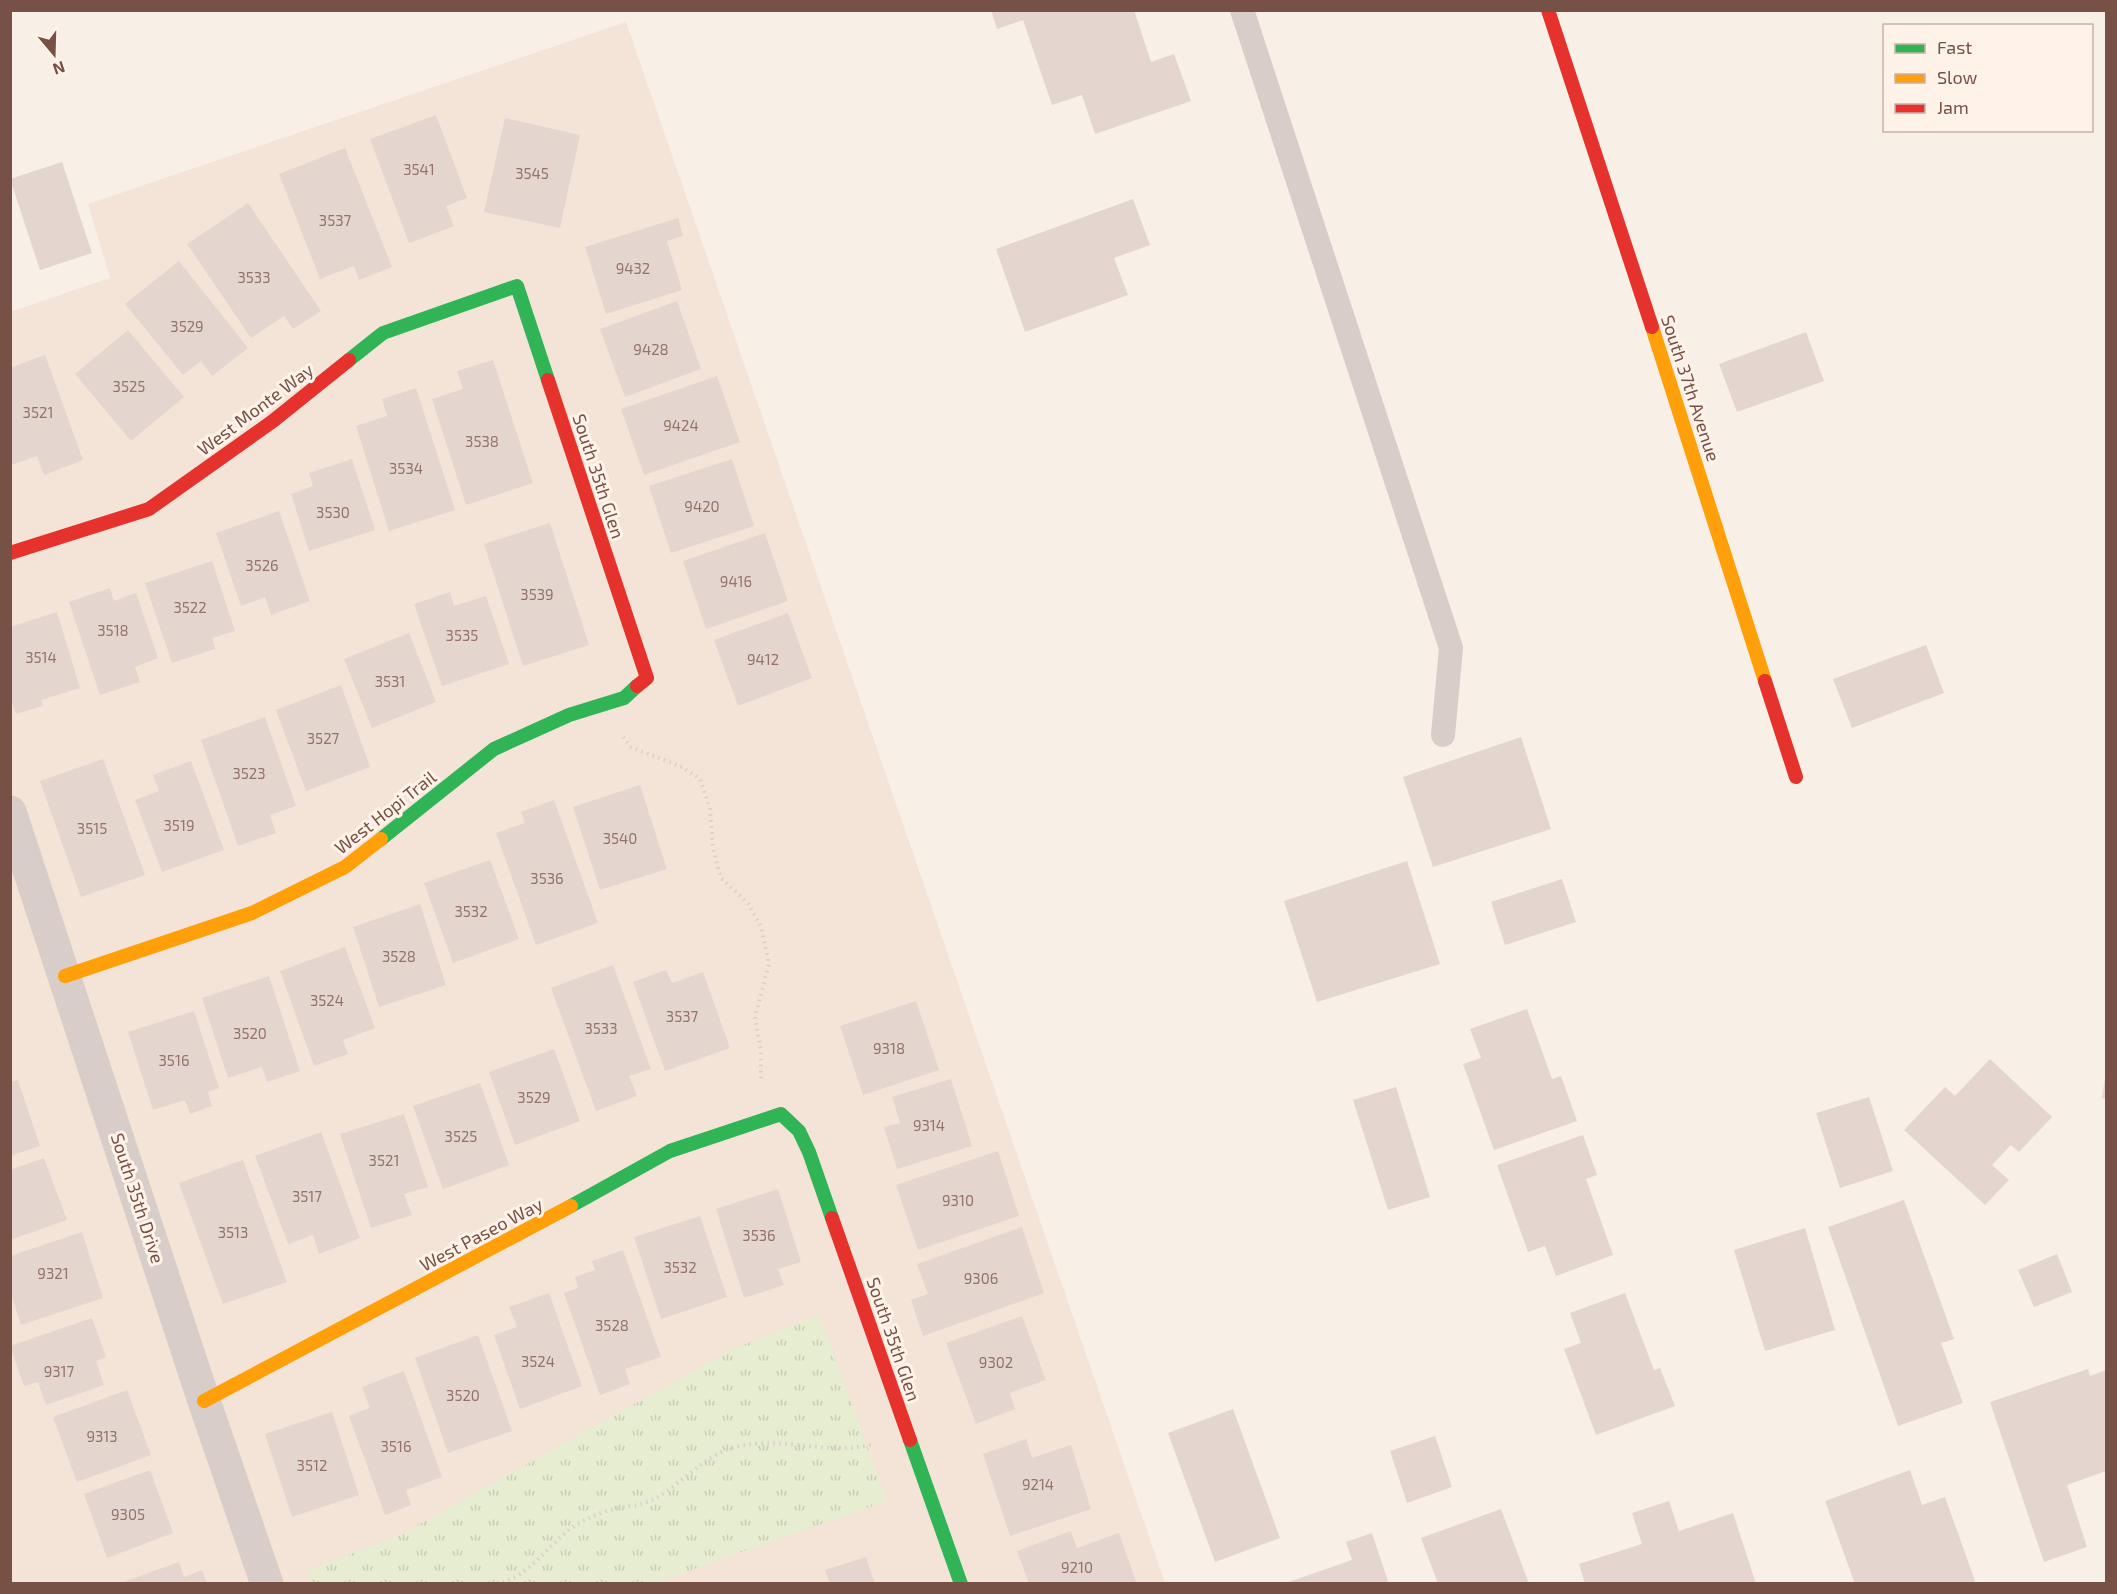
<svg xmlns="http://www.w3.org/2000/svg" width="2117" height="1594" font-family="'Exo 2',sans-serif">
	<defs>
		<pattern id="park-tufts" width="24" height="20" patternUnits="userSpaceOnUse" patternTransform="scale(1.5)"><rect width="24" height="20" fill="#e6edd0"/><path d="M3 7l-1-3M5 7V3M7 7l1-3M15 17l-1-3M17 17v-4M19 17l1-3" fill="none" stroke="#c9cdb4"/></pattern>
	</defs>
	<rect width="100%" height="100%" fill="#f8efe7"/>
	<path fill="#f4e3d7" d="M626 22 1165 1583H11L10 312 110 278 88 204Z"/>
	<path fill="url(#park-tufts)" d="M819 1315 887 1501 654 1583H312L307 1570 395 1538 733 1349Z"/>
	<path fill="#e4d6ce" d="M991 10H1134L1151 62 1174 54 1191 101 1095 134 1082 95 1052 105 1023 20 997 29Z
		M436 115 467 198 446 206 454 226 409 243 370 139Z
		M505 118 580 135 560 228 484 212Z
		M345 148 392 267 359 280 354 266 320 279 279 174Z
		M62 162 92 253 40 270 10 179Z
		M1133 199 1150 245 1114 258 1128 295 1025 332 996 249Z
		M248 203 321 311 293 329 284 316 251 338 187 244Z
		M678 218 683 236 667 241 682 290 606 314 585 247Z
		M179 261 248 348 212 376 201 361 183 375 125 304Z
		M677 301 701 369 625 397 600 329Z
		M128 330 184 397 131 441 75 374Z
		M1806 332 1824 381 1737 412 1719 364Z
		M45 355 83 460 44 475 37 456 11 465 10 463V368Z
		M493 360 533 483 466 505 432 399 463 389 457 371Z
		M717 376 740 442 644 475 621 409Z
		M416 388 455 510 389 531 356 426 387 416 382 399Z
		M352 459 375 530 309 551 291 494 313 486 309 473Z
		M732 459 754 526 671 553 649 486Z
		M279 511 310 601 271 615 265 597 241 606 216 533Z
		M550 523 589 645 523 666 484 544Z
		M765 533 788 601 706 629 683 561Z
		M212 561 235 631 212 638 215 649 172 663 145 583Z
		M110 588 114 601 136 593 158 658 135 667 140 682 100 695 69 602Z
		M450 592 454 606 486 596 509 664 442 686 414 604Z
		M57 612 80 688 41 700 43 706 16 714 10 697V627Z
		M788 613 812 678 738 706 714 640Z
		M409 633 436 702 372 728 344 659Z
		M1926 645 1944 693 1852 728 1833 679Z
		M341 685 370 767 306 791 276 710Z
		M265 717 296 806 270 815 276 833 238 846 201 740Z
		M1521 737 1551 829 1433 867 1403 777Z
		M103 759 145 875 81 897 40 781Z
		M191 761 224 850 162 872 135 800 159 791 153 775Z
		M640 785 667 869 600 890 573 807Z
		M554 800 598 923 536 945 496 833 525 823 521 812Z
		M490 860 519 939 453 963 424 883Z
		M1407 861 1440 964 1317 1002 1284 901Z
		M1562 879 1576 922 1505 945 1491 902Z
		M420 904 446 985 379 1007 353 927Z
		M345 947 375 1028 343 1040 348 1054 314 1066 280 971Z
		M613 965 651 1069 629 1076 637 1096 596 1111 551 988Z
		M666 970 672 983 703 972 730 1048 665 1071 633 982Z
		M269 976 300 1071 267 1082 262 1067 228 1078 202 998Z
		M916 1001 939 1070 863 1095 840 1026Z
		M1527 1009 1552 1079 1561 1076 1577 1121 1494 1150 1463 1064 1481 1058 1470 1029Z
		M194 1011 219 1088 208 1092 212 1106 190 1114 185 1100 153 1110 128 1032Z
		M554 1049 580 1121 515 1145 489 1072Z
		M1990 1059 2052 1117 2019 1152 2011 1145 1992 1165 2009 1180 1985 1205 1904 1130 1945 1087 1955 1096Z
		M2105 1078H2106V1099L2102 1098Z
		M951 1079 972 1146 897 1169 884 1127 900 1123 892 1097Z
		M18 1080 40 1146 10 1156V1082Z
		M480 1083 509 1165 443 1189 413 1106Z
		M1396 1087 1430 1197 1388 1210 1353 1100Z
		M1869 1097 1893 1171 1840 1188 1816 1113Z
		M404 1114 428 1187 404 1194 412 1215 371 1228 340 1134Z
		M321 1132 360 1238 319 1254 313 1235 288 1244 255 1156Z
		M1583 1135 1597 1175 1586 1179 1613 1255 1556 1276 1545 1246 1528 1252 1497 1165Z
		M998 1151 1019 1216 918 1250 896 1185Z
		M44 1158 67 1220 10 1240V1170Z
		M243 1160 287 1282 223 1304 179 1183Z
		M778 1189 801 1262 778 1269 784 1285 744 1298 716 1209Z
		M1904 1200 1954 1339 1941 1343 1963 1403 1898 1426 1828 1227Z
		M700 1216 727 1297 661 1319 634 1237Z
		M1022 1227 1044 1293 923 1336 911 1300 928 1294 917 1264Z
		M1805 1228 1835 1330 1765 1351 1734 1250Z
		M82 1232 103 1298 21 1325 10 1291V1256Z
		M623 1250 661 1357 625 1369 630 1384 600 1395 564 1293 578 1288 575 1277 595 1270 592 1261Z
		M2057 1254 2072 1292 2034 1307 2018 1270Z
		M549 1293 582 1386 520 1409 494 1335 517 1327 509 1307Z
		M1625 1293 1654 1370 1660 1368 1675 1406 1596 1435 1564 1349 1581 1343 1570 1313Z
		M1022 1316 1046 1380 1010 1393 1015 1409 976 1424 946 1343Z
		M92 1318 106 1357 96 1361 104 1385 46 1405 38 1382 24 1386 10 1346Z
		M478 1335 512 1431 448 1453 415 1358Z
		M2088 1369 2090 1376 2106 1370V1471L2067 1485 2087 1547 2044 1562 1990 1402Z
		M404 1371 442 1477 406 1490 411 1505 385 1515 349 1416 370 1408 362 1387Z
		M127 1390 151 1455 77 1482 53 1417Z
		M1233 1409 1280 1538 1215 1562 1168 1433Z
		M332 1412 359 1495 292 1517 265 1434Z
		M1435 1436 1452 1487 1407 1503 1390 1451Z
		M1026 1439 1032 1458 1071 1445 1091 1509 1010 1536 983 1454Z
		M150 1470 173 1533 107 1558 84 1494Z
		M1910 1470 1922 1505 1945 1497 1975 1581 1969 1584H1855L1825 1501Z
		M1669 1501 1679 1531 1733 1513 1756 1584H1585L1579 1564 1642 1544 1632 1513Z
		M1501 1509 1529 1584H1438L1421 1538Z
		M1071 1531 1077 1548 1119 1533 1137 1584H1029L1017 1551Z
		M1372 1533 1389 1584H1283L1352 1560 1346 1542Z
		M866 1557 875 1584H830L825 1570Z
		M179 1562 184 1577 202 1570 207 1584H118Z"/>
	<g fill="none" stroke-linecap="round" stroke-linejoin="round">
		<path stroke="#dacfcb" stroke-width="4" stroke-dasharray="1.5 4.5" stroke-linecap="butt" d="M623 737 631 747 682 767 700 779 710 808 713 848 721 878 748 903 761 927 769 964 755 1017 761 1051V1081
			M497 1584C528 1577 545 1549 569 1530 583 1519 601 1512 618 1508 627 1506 637 1506 645 1503 677 1491 697 1460 729 1449 776 1433 827 1457 873 1444"/>
		<path stroke="#d8cdc8" stroke-width="24" d="M1242 10 1451 648 1443 735"/>
		<path stroke="#d8cdc8" stroke-width="33" d="M10 812 204 1401 267 1584"/>
		<path stroke="#30b455" stroke-width="14" d="M349 360 383 333 517 286 548 380
			M381 839 494 749 569 715 624 698 637 686
			M571 1206 670 1151 781 1114 799 1131 809 1152 832 1218
			M910 1440 961 1584"/>
		<path stroke="#ff9f0a" stroke-width="14" d="M1652 327 1765 681
			M65 976 252 913 345 867 381 839
			M204 1401 571 1206"/>
		<path stroke="#e5322d" stroke-width="14" d="M1548 10 1652 327
			M548 380 647 678 637 686
			M10 553 149 509 273 421 349 360
			M1765 681 1796 777
			M832 1218 910 1440"/>
	</g>
	<g text-anchor="middle" dominant-baseline="central" stroke-width="6" stroke-linejoin="round" paint-order="stroke">
		<g font-size="15" fill="#94746a">
			<text x="419" y="169">3541</text>
			<text x="532" y="173">3545</text>
			<text x="335" y="220">3537</text>
			<text x="633" y="268">9432</text>
			<text x="254" y="277">3533</text>
			<text x="187" y="326">3529</text>
			<text x="651" y="349">9428</text>
			<text x="129" y="386">3525</text>
			<text x="38" y="412">3521</text>
			<text x="681" y="425">9424</text>
			<text x="482" y="441">3538</text>
			<text x="406" y="468">3534</text>
			<text x="702" y="506">9420</text>
			<text x="333" y="512">3530</text>
			<text x="262" y="565">3526</text>
			<text x="736" y="581">9416</text>
			<text x="537" y="594">3539</text>
			<text x="190" y="607">3522</text>
			<text x="113" y="630">3518</text>
			<text x="462" y="635">3535</text>
			<text x="41" y="657">3514</text>
			<text x="763" y="659">9412</text>
			<text x="390" y="681">3531</text>
			<text x="323" y="738">3527</text>
			<text x="249" y="773">3523</text>
			<text x="179" y="825">3519</text>
			<text x="92" y="828">3515</text>
			<text x="620" y="838">3540</text>
			<text x="547" y="878">3536</text>
			<text x="471" y="911">3532</text>
			<text x="399" y="956">3528</text>
			<text x="327" y="1000">3524</text>
			<text x="682" y="1016">3537</text>
			<text x="601" y="1028">3533</text>
			<text x="250" y="1033">3520</text>
			<text x="889" y="1048">9318</text>
			<text x="174" y="1060">3516</text>
			<text x="534" y="1097">3529</text>
			<text x="929" y="1125">9314</text>
			<text x="461" y="1136">3525</text>
			<text x="384" y="1160">3521</text>
			<text x="307" y="1196">3517</text>
			<text x="958" y="1200">9310</text>
			<text x="233" y="1232">3513</text>
			<text x="759" y="1235">3536</text>
			<text x="680" y="1267">3532</text>
			<text x="53" y="1273">9321</text>
			<text x="981" y="1278">9306</text>
			<text x="612" y="1325">3528</text>
			<text x="538" y="1361">3524</text>
			<text x="996" y="1362">9302</text>
			<text x="59" y="1371">9317</text>
			<text x="463" y="1395">3520</text>
			<text x="102" y="1436">9313</text>
			<text x="396" y="1446">3516</text>
			<text x="312" y="1465">3512</text>
			<text x="1038" y="1484">9214</text>
			<text x="128" y="1514">9305</text>
			<text x="1077" y="1567">9210</text>
		</g>
		<g font-size="18" fill="#775146" stroke="#fff3e9">
			<text transform="translate(1691 388) rotate(72)">South 37th Avenue</text>
			<text transform="translate(255 409) rotate(-37)">West Monte Way</text>
			<text transform="translate(599 476) rotate(72)">South 35th Glen</text>
			<text transform="translate(385 812) rotate(-38)">West Hopi Trail</text>
			<text transform="translate(138 1198) rotate(72)">South 35th Drive</text>
			<text transform="translate(481 1234) rotate(-28)">West Paseo Way</text>
			<text transform="translate(894 1339) rotate(71)">South 35th Glen</text>
		</g>
	</g>
	<rect width="2117" height="1594" fill="none" stroke="#775146" stroke-width="24"/>
	<rect x="1883" y="24" width="210" height="108" fill="#fff3e9" stroke="#c9b2a8" stroke-width="1.5"/>
	<rect x="1895" y="44" width="30" height="9" fill="#30b455" stroke="#c9b2a8" stroke-width="1.5"/>
	<text x="1937" y="54" font-size="18" fill="#775146">Fast</text>
	<rect x="1895" y="74" width="30" height="9" fill="#ff9f0a" stroke="#c9b2a8" stroke-width="1.5"/>
	<text x="1937" y="84" font-size="18" fill="#775146">Slow</text>
	<rect x="1895" y="104" width="30" height="9" fill="#e5322d" stroke="#c9b2a8" stroke-width="1.5"/>
	<text x="1937" y="114" font-size="18" fill="#775146">Jam</text>
	<g transform="translate(54 54) rotate(161)" stroke="#fff3e9" stroke-width="4.5" paint-order="stroke">
	<path d="M0-4.5L10 22L0 15L-10 22Z" fill="#775146"/>
	<text y="-9" font-size="16" font-weight="bold" text-anchor="middle" fill="#775146">N</text>
	</g>
</svg>
